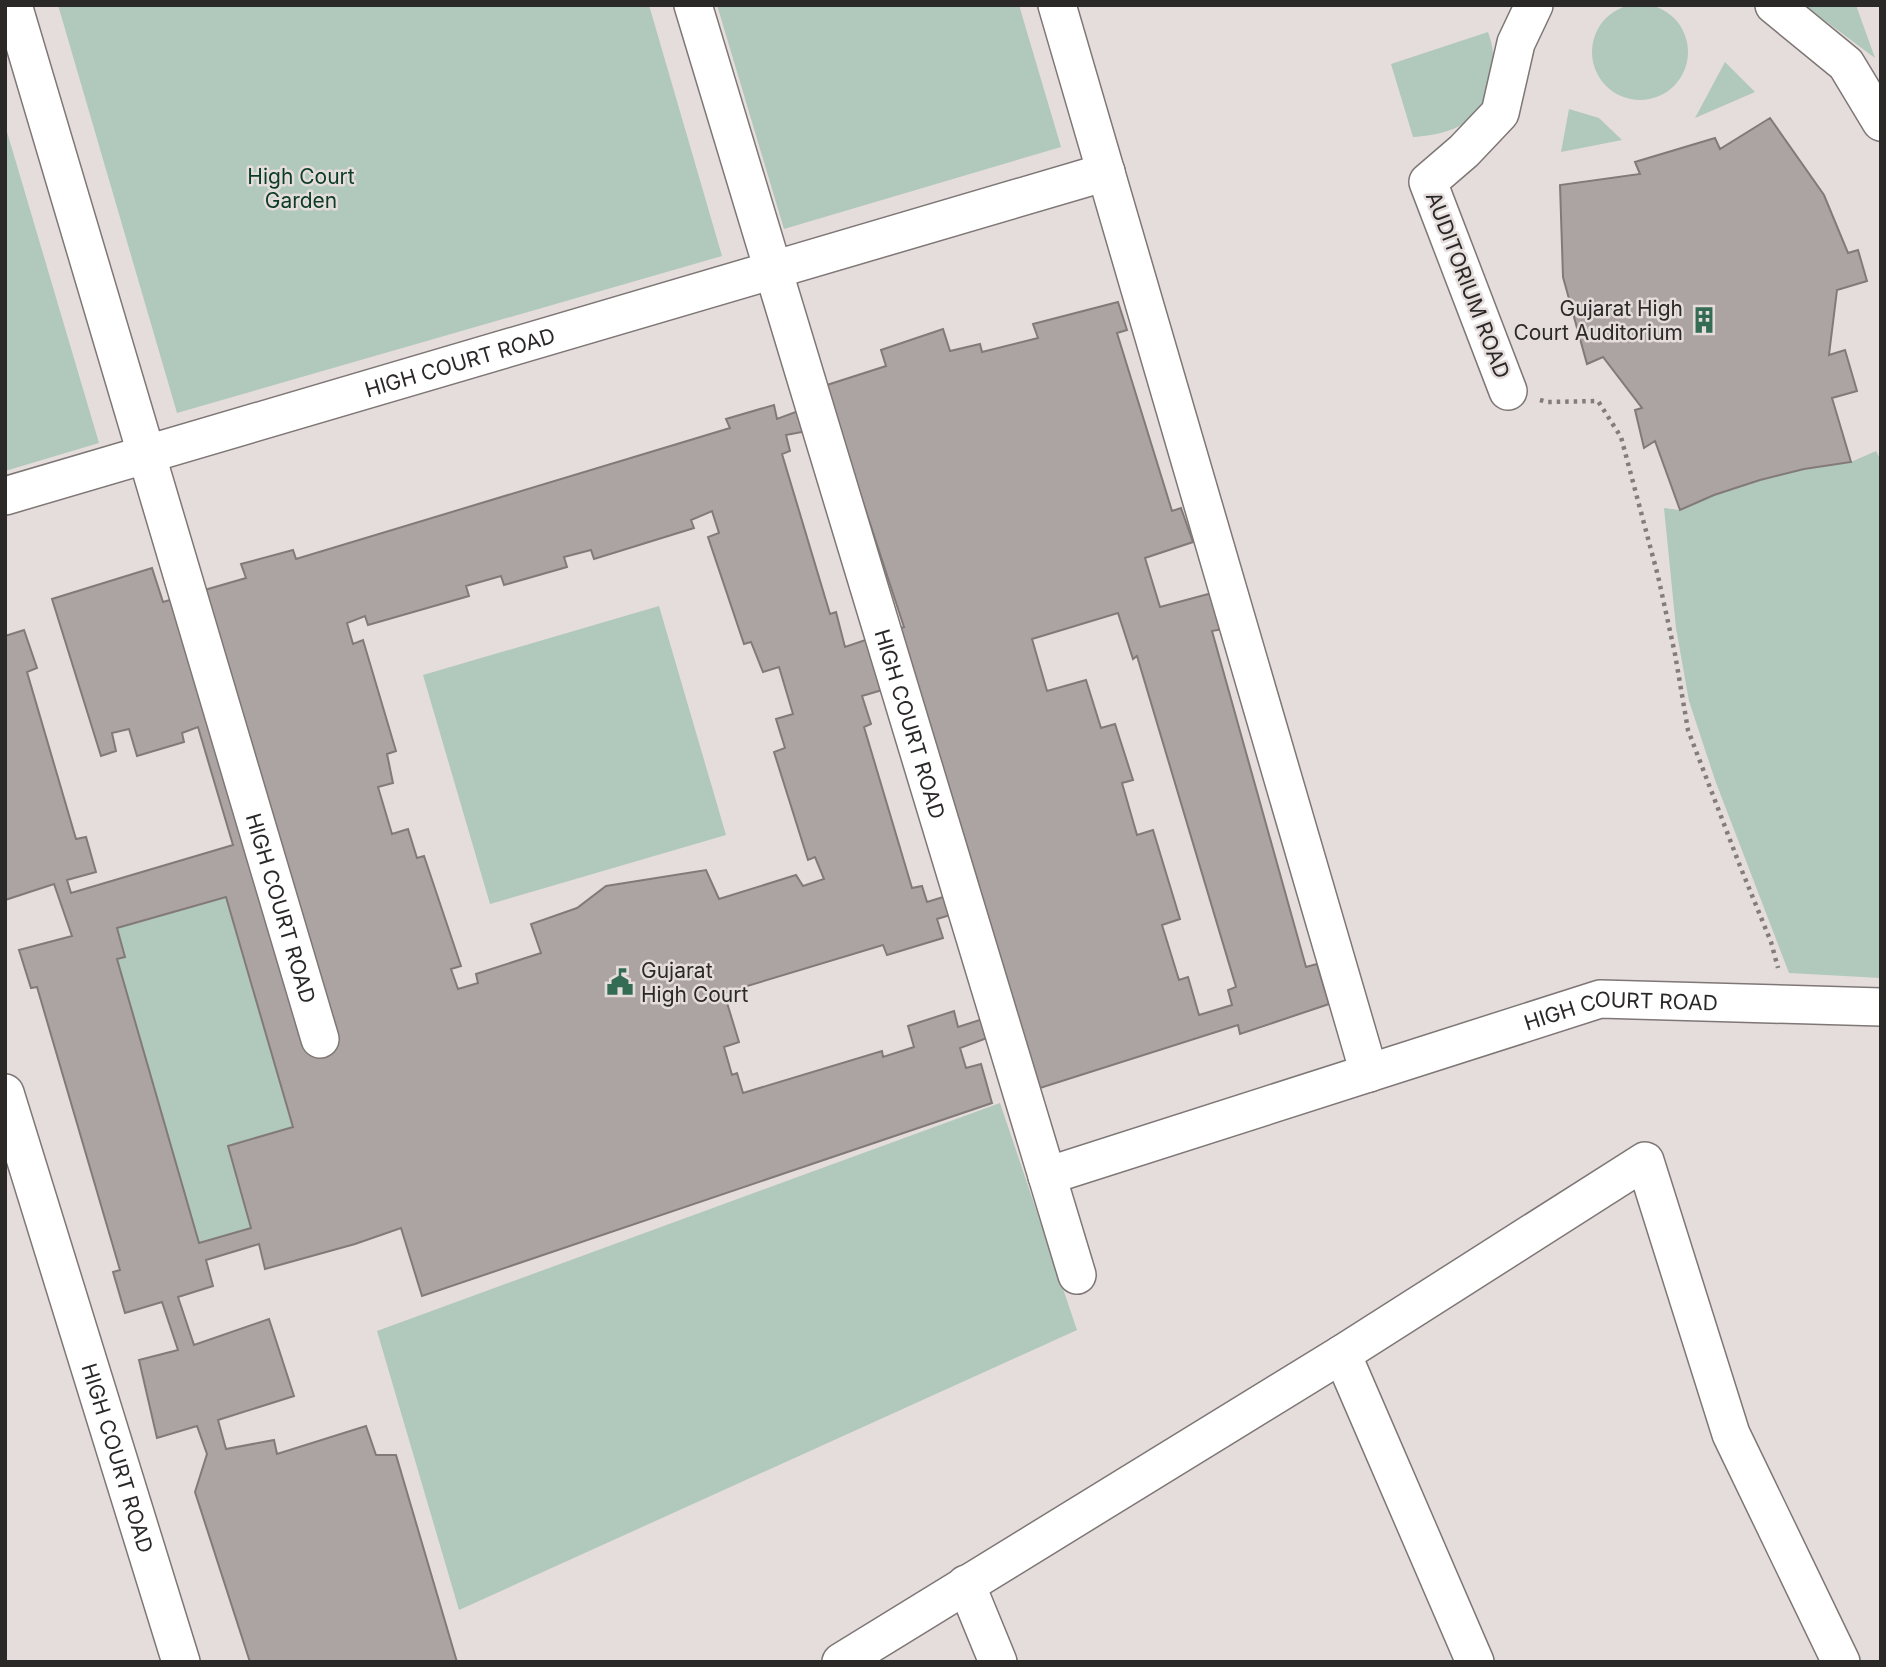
<svg xmlns="http://www.w3.org/2000/svg" width="1886" height="1667" font-family="Inter,sans-serif">
	<rect width="100%" height="100%" fill="#e5dddb"/>
	<path fill="#b1c8bc" d="M1592 52a48 48 0 1 1 96 0a48 48 0 1 1-96 0Z
		M58 5H649L722 256 177 413Z
		M717 5H1019L1061 147 784 229Z
		M1804 5H1856L1875 58Z
		M1488 32C1494 49 1494 58 1492 75 1490 88 1488 102 1479 112 1464 129 1435 136 1413 137L1391 64Z
		M1725 62 1755 92 1695 118Z
		M1569 109 1599 118 1622 140 1561 152Z
		M5 125 99 443 5 471Z
		M1876 451 1881 461V978L1789 973 1715 780 1689 701 1676 628 1664 508 1680 510 1714 495 1760 480 1804 469 1851 462Z
		M659 606 726 835 490 904 423 675Z
		M226 897 293 1127 228 1146 251 1228 199 1243 117 959 125 957 117 928Z
		M1000 1103 1077 1330 459 1610 377 1331Z"/>
	<path fill="#aca4a2" stroke="#827a79" stroke-width="2" fill-rule="evenodd" d="M1770 118 1824 195 1848 253 1858 250 1867 281 1837 290 1829 355 1845 350 1857 391 1832 398 1851 462 1804 469 1760 480 1714 495 1680 510 1655 441 1644 448 1635 410 1642 408 1603 357 1587 364 1563 277 1560 185 1640 174 1635 162 1715 138 1720 149Z
		M1118 302 1127 330 1117 333 1172 511 1181 508 1193 542 1145 558 1160 607 1212 593 1223 629 1212 631 1306 967 1317 964 1329 1004 1240 1034 1238 1025 1040 1088 1019 1026 960 1048 966 1068 981 1064 992 1103 422 1296 401 1228 355 1244 265 1269 259 1244 206 1260 213 1286 178 1297 194 1345 269 1319 294 1396 218 1420 226 1449 274 1440 277 1454 366 1426 376 1455H396L457 1662H250L195 1492 207 1454 197 1426 157 1438 139 1360 178 1350 162 1302 125 1313 113 1272 120 1270 37 987 31 988 19 950 72 936 54 884 5 900V636L24 630 37 668 27 672 76 839 86 837 96 872 67 880 71 893 233 845 198 727 182 733 184 742 137 756 129 729 112 733 116 751 101 756 52 599 152 568 163 602 246 578 241 564 293 550 296 559 730 428 726 419 774 405 777 419 831 399 827 385 886 366 881 350 943 329 950 351 980 344 982 352 1038 338 1033 324ZM839 429 904 627 845 647 836 612 830 614 782 454 790 451 786 435 807 431ZM712 511 719 533 708 537 744 644 751 642 763 672 779 667 793 714 776 719 785 748 774 752 808 860 815 857 824 879 803 886 796 875 719 899 706 870 606 886 577 908 531 924 541 953 476 974 478 983 458 989 451 969 461 966 424 856 417 858 408 829 392 834 378 787 393 783 387 754 396 751 363 640 353 644 347 623 365 616 368 625 469 596 466 586 501 576 504 585 567 567 564 557 591 550 594 559 694 528 691 520ZM1118 613 1133 659 1137 656 1236 987 1228 990 1232 1005 1199 1015 1188 977 1179 980 1162 925 1180 919 1153 830 1137 835 1122 783 1133 780 1115 724 1101 728 1086 680 1047 691 1032 639ZM916 680 979 886 927 902 922 886 912 888 864 727 871 724 862 696ZM226 897 293 1127 228 1146 251 1228 199 1243 117 959 125 957 117 928ZM983 905 1014 1009 958 1027 954 1011 908 1026 914 1047 883 1057 882 1051 743 1093 737 1073 732 1075 724 1047 739 1042 724 993 883 945 887 955 943 938 937 919Z"/>
	<g fill="none" stroke-linecap="round" stroke-linejoin="round">
		<defs>
			<g id="minor">
				<path id="s1" d="M13 5 320 1039"/>
				<path id="s2" d="M693 5 1077 1275"/>
				<path d="M1057 5 1369 1073"/>
				<path d="M1774 5 1846 64 1881 122"/>
				<path d="M1508 391 1428 182 1464 151 1500 113 1516 43 1534 5"/>
				<path id="s3" d="M5 496 1106 172"/>
				<path id="s4" d="M5 1093 181 1662"/>
				<path id="s5" d="M1047 1176 1600 999 1881 1007"/>
				<path d="M1342 1354 1475 1662"/>
				<path d="M966 1584 998 1662"/>
				<path d="M841 1662 1342 1354 1645 1161 1731 1434 1841 1662"/>
			</g>
		</defs>
		<use href="#minor" stroke="#7e7776" stroke-width="40"/>
		<path stroke="#827c7b" stroke-width="4.5" stroke-dasharray="3.5 5" stroke-linecap="butt" d="M1540 400 1547 402 1598 401 1621 437 1658 576 1675 654 1688 730 1740 866 1771 942 1778 968"/>
		<use href="#minor" stroke="#fff" stroke-width="37"/>
	</g>
	<defs>
		<symbol id="building-bare" viewBox="-9 -9 18 18"><path d="M-4-6H4V6H1V3H-1V6H-4ZM-2.5-4.3h1.7v1.8h-1.7ZM.8-4.3h1.7v1.8H.8ZM-2.5-1h1.7V.8h-1.7ZM.8-1h1.7V.8H.8Z" fill="#336b53" stroke="#e5dddb" stroke-width="2.5" paint-order="stroke"/></symbol>
		<symbol id="civic-bare" viewBox="-9 -9 18 18"><path d="M-.6-6.5H3V-4.5H.6V-3L4-1V1h2V6H-6V1h2V-1L-.6-3ZM-1.2 2.5V6h2.4V2.5Z" fill="#336b53" stroke="#e5dddb" stroke-width="2.5" paint-order="stroke"/></symbol>
	</defs>
	<g fill-rule="evenodd">
		<use href="#building-bare" x="1685" y="301" width="38" height="38"/>
		<use href="#civic-bare" x="601" y="963" width="38" height="38"/>
	</g>
	<g text-anchor="middle" dominant-baseline="central" stroke-width="5" stroke-linejoin="round" paint-order="stroke">
		<g font-size="21" fill="#0b3c29" stroke="#e5dddb">
			<text x="301" y="176">High Court<tspan x="301" dy="24">Garden</tspan></text>
		</g>
		<g font-size="21" fill="#2b2828" stroke="#e5dddb">
			<text transform="translate(1468 285) rotate(69)">AUDITORIUM ROAD</text>
			<text stroke="none"><textPath href="#s3" startOffset="474">HIGH COURT ROAD</textPath></text>
			<text stroke="none"><textPath href="#s2" startOffset="751">HIGH COURT ROAD</textPath></text>
			<text stroke="none"><textPath href="#s1" startOffset="942">HIGH COURT ROAD</textPath></text>
			<text stroke="none"><textPath href="#s5" startOffset="600">HIGH COURT ROAD</textPath></text>
			<text stroke="none"><textPath href="#s4" startOffset="382">HIGH COURT ROAD</textPath></text>
		</g>
		<g font-size="21" fill="#2b2828" stroke="#e5dddb" text-anchor="end">
			<text x="1683" y="308">Gujarat High<tspan x="1683" dy="24">Court Auditorium</tspan></text>
			<text x="641" y="970" text-anchor="start">Gujarat<tspan x="641" dy="24">High Court</tspan></text>
		</g>
	</g>
	<rect width="1886" height="1667" fill="none" stroke="#2b2828" stroke-width="14"/>
</svg>
